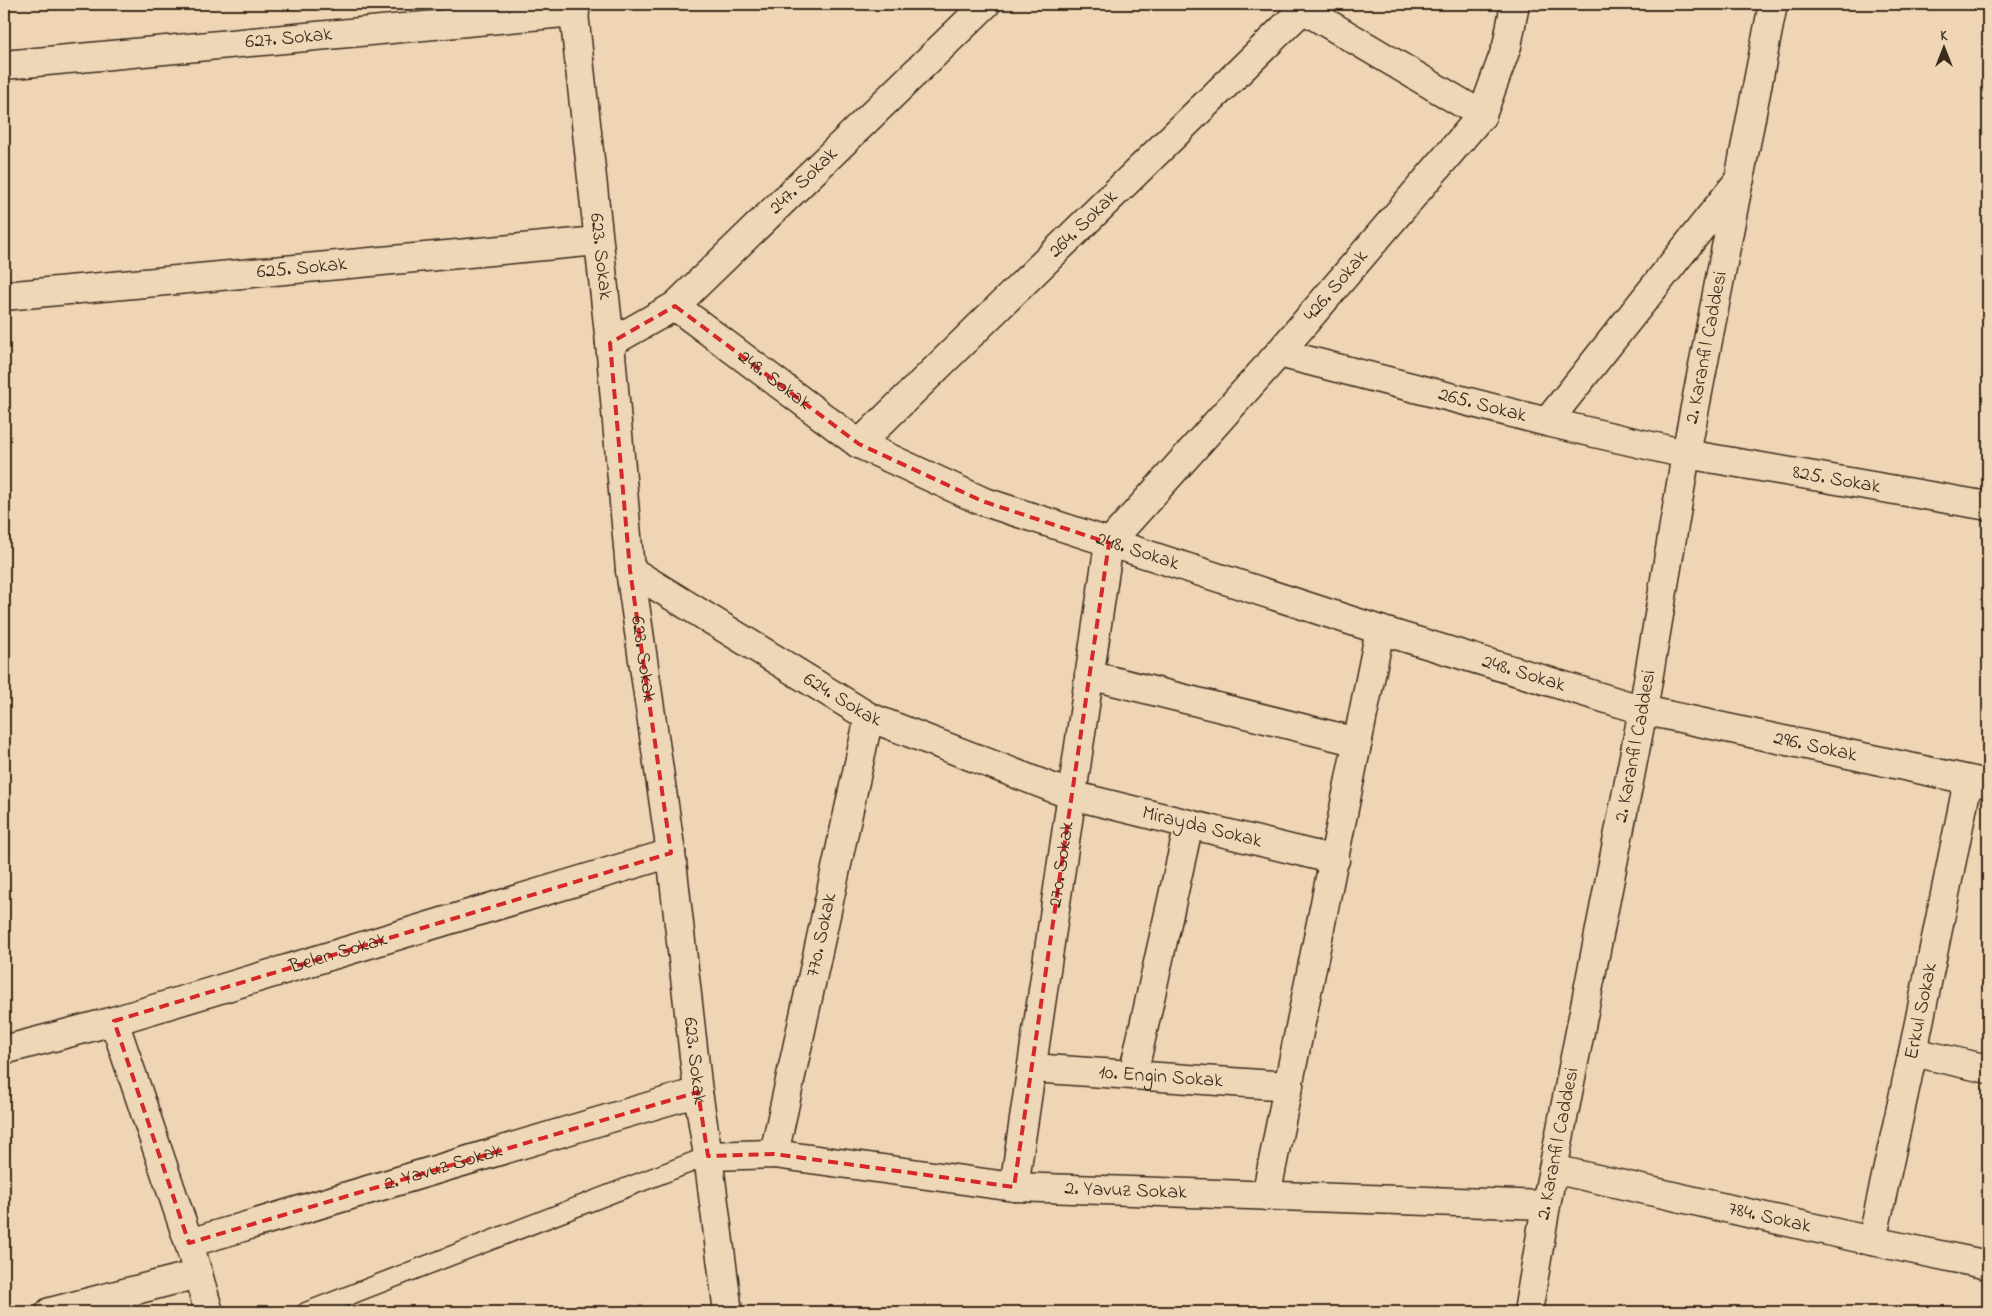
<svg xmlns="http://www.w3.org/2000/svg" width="1992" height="1316" font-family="'Indie Flower',sans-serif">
	<rect width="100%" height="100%" fill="#efd5b3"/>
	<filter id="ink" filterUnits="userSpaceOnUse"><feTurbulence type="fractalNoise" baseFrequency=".02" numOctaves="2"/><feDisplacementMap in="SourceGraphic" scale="10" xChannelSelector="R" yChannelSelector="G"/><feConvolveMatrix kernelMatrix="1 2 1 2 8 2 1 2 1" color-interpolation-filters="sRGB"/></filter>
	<g filter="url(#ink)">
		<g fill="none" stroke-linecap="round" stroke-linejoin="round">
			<defs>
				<path id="lane" d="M306 1312 708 1156"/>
				<g id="street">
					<path id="s1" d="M573 4 610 343 630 570 671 853 698 1092 708 1156 728 1312"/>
					<path d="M1303 9 1482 115"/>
					<path id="s2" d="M4 65 575 12"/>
					<path id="s3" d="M4 296 598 241"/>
					<path id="s4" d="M675 306 859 444 982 501 1380 630 1643 710 1988 784"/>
					<path id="s5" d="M610 343 675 306 986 4"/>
					<path id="s6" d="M1279 353 1547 422 1686 454 1988 506"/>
					<path d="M1547 422 1740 179"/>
					<path id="s7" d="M859 444 1303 9 1306 4"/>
					<path id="s8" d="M630 570 869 717 1071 795 1335 860"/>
					<path d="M1089 675 1358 742"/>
					<path d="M114 1021 189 1243 209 1312"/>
					<path id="s9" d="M4 1050 114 1021 671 853"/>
					<path d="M1913 1052 1988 1069"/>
					<path id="s10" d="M1032 1068 1289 1086"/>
					<path d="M1133 1075 1189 824"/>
					<path id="s11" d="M774 1154 869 717"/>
					<path id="s12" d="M708 1156 774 1154 1014 1187 1546 1205"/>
					<path id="s13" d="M1553 1169 1872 1241 1988 1265"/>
					<path id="s14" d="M1014 1187 1109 543 1279 353 1482 115 1507 46 1515 4"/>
					<path d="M1266 1196 1380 630"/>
					<path id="s15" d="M1872 1241 1913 1052 1968 781"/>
					<path id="s16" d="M189 1243 698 1092"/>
					<path d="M50 1312 198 1274"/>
				</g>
				<g id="secondary">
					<path id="s17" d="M1528 1312 1546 1205 1643 710 1686 454 1773 4"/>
				</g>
			</defs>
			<use href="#lane" stroke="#3b2a1e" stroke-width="21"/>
			<use href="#street" stroke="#3b2a1e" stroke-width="31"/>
			<use href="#secondary" stroke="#3b2a1e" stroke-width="31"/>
			<use href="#lane" stroke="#edd7b6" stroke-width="18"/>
			<use href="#street" stroke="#edd7b6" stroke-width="28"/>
			<use href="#secondary" stroke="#edd7b6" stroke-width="28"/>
		</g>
	</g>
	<path fill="none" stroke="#d62828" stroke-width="4" stroke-dasharray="10 6" stroke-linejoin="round" d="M675 306 859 444 982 501 1109 543 1014 1187 774 1154 708 1156 698 1092 189 1243 114 1021 671 853 630 570 610 343Z"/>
	<g text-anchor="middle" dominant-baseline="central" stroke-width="4.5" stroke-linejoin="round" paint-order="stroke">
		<g font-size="20" fill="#3b2a1e" stroke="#edd7b6">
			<text stroke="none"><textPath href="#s2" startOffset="286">627. Sokak</textPath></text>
			<text stroke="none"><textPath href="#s5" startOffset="254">247. Sokak</textPath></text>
			<text stroke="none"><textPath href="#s7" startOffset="314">264. Sokak</textPath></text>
			<text stroke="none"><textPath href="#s1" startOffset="254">623. Sokak</textPath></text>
			<text stroke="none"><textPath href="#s3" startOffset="299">625. Sokak</textPath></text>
			<text stroke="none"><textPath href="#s14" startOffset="994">426. Sokak</textPath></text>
			<text stroke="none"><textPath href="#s17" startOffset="981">2. Karanfil Caddesi</textPath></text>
			<text stroke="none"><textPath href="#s4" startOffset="124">248. Sokak</textPath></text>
			<text stroke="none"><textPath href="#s6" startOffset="210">265. Sokak</textPath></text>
			<text stroke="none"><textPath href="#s6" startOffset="572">825. Sokak</textPath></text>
			<text stroke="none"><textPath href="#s4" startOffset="529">248. Sokak</textPath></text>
			<text stroke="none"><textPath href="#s1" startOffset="659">623. Sokak</textPath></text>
			<text stroke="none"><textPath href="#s4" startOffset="934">248. Sokak</textPath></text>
			<text stroke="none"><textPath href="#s8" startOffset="249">624. Sokak</textPath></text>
			<text stroke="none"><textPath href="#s17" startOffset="576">2. Karanfil Caddesi</textPath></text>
			<text stroke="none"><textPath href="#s4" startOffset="1235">296. Sokak</textPath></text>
			<text stroke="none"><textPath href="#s8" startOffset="632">Mirayda Sokak</textPath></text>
			<text stroke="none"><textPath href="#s14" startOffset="326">270. Sokak</textPath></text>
			<text stroke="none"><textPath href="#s11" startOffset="224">770. Sokak</textPath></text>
			<text stroke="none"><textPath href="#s9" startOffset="348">Belen Sokak</textPath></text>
			<text stroke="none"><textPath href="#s15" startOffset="235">Erkul Sokak</textPath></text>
			<text stroke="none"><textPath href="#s1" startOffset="1064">623. Sokak</textPath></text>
			<text stroke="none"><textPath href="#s10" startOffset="129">10. Engin Sokak</textPath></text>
			<text stroke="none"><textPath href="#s17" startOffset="171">2. Karanfil Caddesi</textPath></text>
			<text stroke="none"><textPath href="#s16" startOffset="265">2. Yavuz Sokak</textPath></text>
			<text stroke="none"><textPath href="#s12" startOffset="420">2. Yavuz Sokak</textPath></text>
			<text stroke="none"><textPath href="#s13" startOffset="222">784. Sokak</textPath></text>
		</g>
	</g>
	<rect width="1992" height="1316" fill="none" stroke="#edd7b6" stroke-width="20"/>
	<rect x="10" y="10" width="1972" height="1296" fill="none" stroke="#3b2a1e" stroke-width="2" filter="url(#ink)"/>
	<g transform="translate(1944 48)" stroke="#edd7b6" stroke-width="4" paint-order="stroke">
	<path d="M0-4L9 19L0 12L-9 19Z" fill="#3b2a1e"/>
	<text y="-8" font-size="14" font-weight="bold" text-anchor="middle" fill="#3b2a1e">K</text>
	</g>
</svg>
